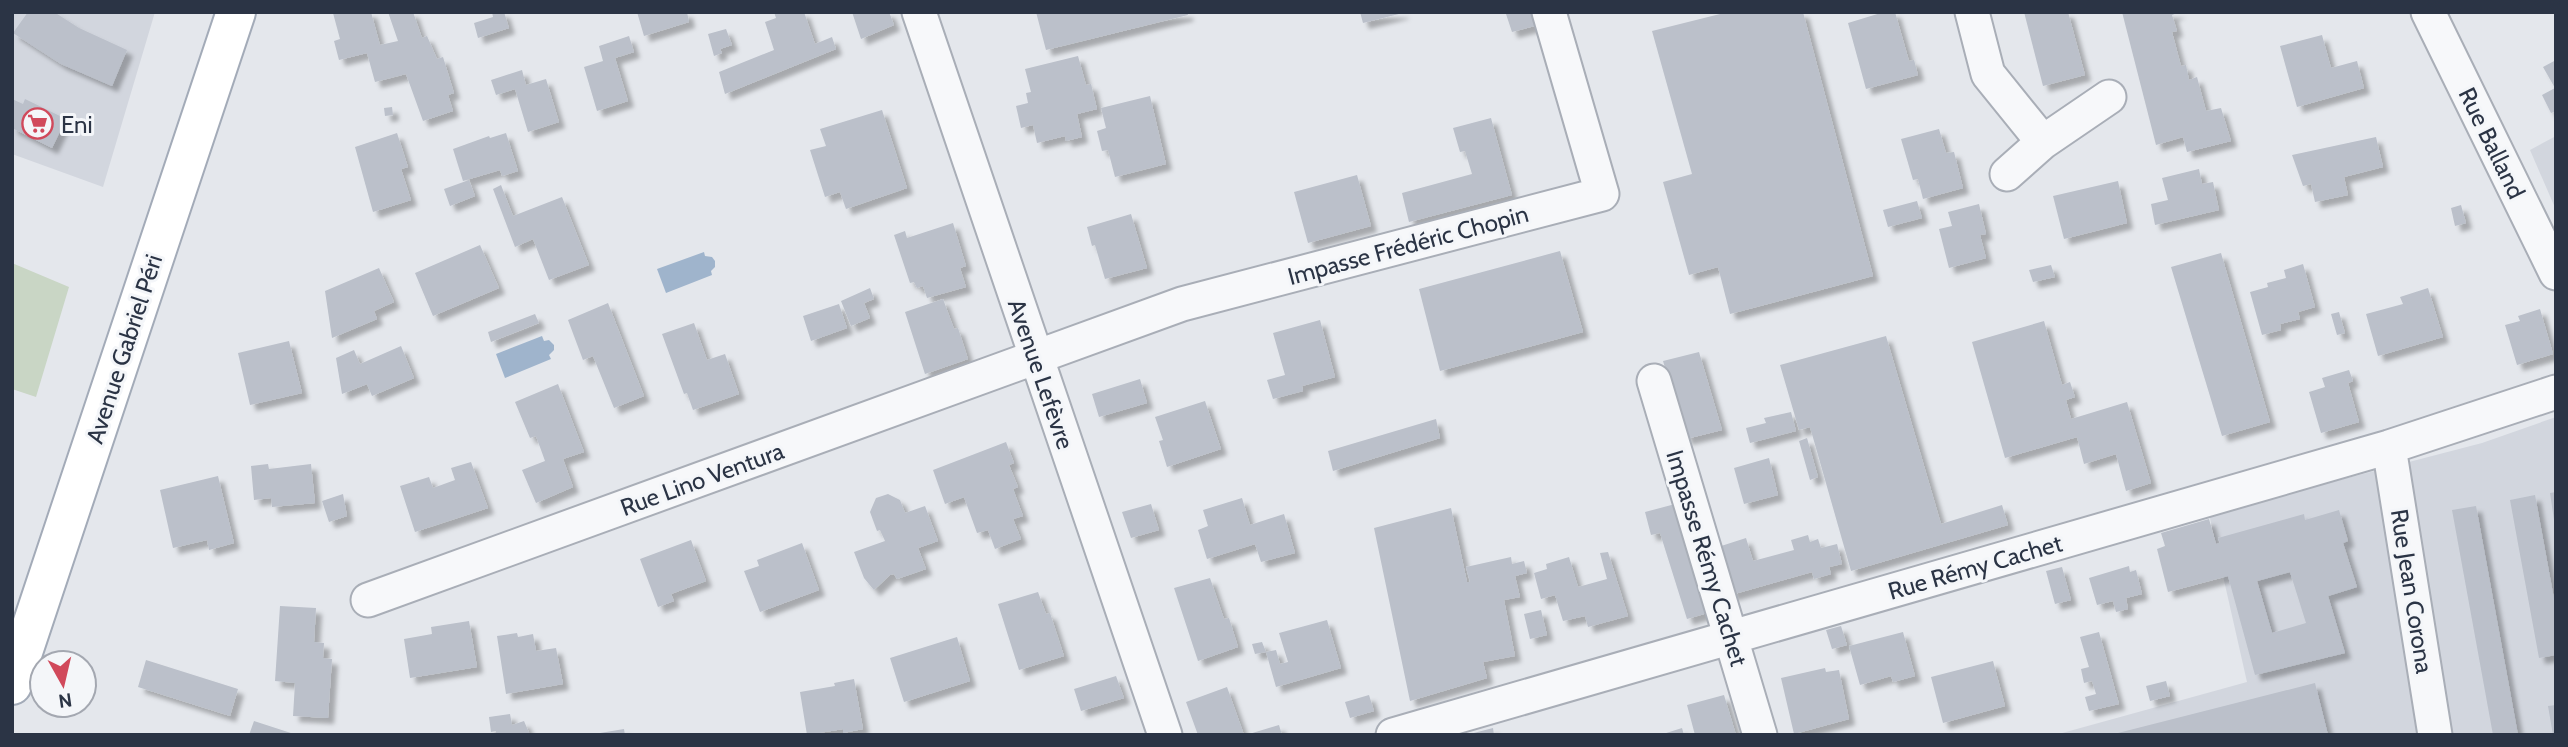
<svg xmlns="http://www.w3.org/2000/svg" width="2568" height="747" font-family="Cabin,sans-serif">
	<defs>
		<filter id="shadow"><feDropShadow dx="6" dy="6" stdDeviation="2" flood-color="#0004"/></filter>
	</defs>
	<rect width="100%" height="100%" fill="#e4e7ec"/>
	<path fill="#d2d6de" d="M12 12H155L103 187 12 154Z
		M2556 136V210L2530 150Z
		M2556 417V735H2055L2247 682 2209 514 2482 443Z"/>
	<path fill="#c9d6c5" d="M12 263 69 287 36 397 12 389Z"/>
	<path fill="#9fb4cc" d="M704 252 705 256 712 257 715 261V267L711 271 712 275 666 293 657 269Z
		M542 336 544 341 549 340 554 345V350L549 355 551 359 505 378 496 354Z"/>
	<path fill="#bbc0ca" fill-rule="evenodd" filter="url(#shadow)" d="M28 12H54L79 28 127 50 112 86 61 64 13 33Z
		M337 12H371L380 45 398 41 388 12H413L422 38 427 36 437 59 443 57 454 93 448 95 453 111 423 121 406 74 375 82 367 53 339 60 334 41 340 39 333 13Z
		M492 12H504L509 28 478 38 474 23 493 17Z
		M637 12H687L689 22 644 36Z
		M774 12H804L815 44 832 37 836 49 725 94 719 72 774 50 765 22 776 18Z
		M852 12H889L894 25 861 39Z
		M1036 12H1187L1188 15 1046 50Z
		M1360 12H1403V13L1363 23Z
		M1512 12H1539L1542 24 1512 32 1506 14Z
		M1728 12H1803L1873 276 1730 314 1718 267 1689 275 1663 182 1692 174 1652 31Z
		M1884 12H1895L1909 61 1914 60 1918 75 1866 89 1848 23Z
		M2024 12H2068L2085 75 2043 86Z
		M2122 12H2180L2172 15 2177 31 2172 32 2181 66 2186 65 2189 80 2197 77 2206 111 2221 108 2231 141 2187 152 2183 137 2156 145Z
		M726 29 732 45 720 49 722 53 714 56 708 34Z
		M2322 35 2331 68 2357 61 2364 88 2297 107 2280 46Z
		M629 36 634 52 615 58 628 101 597 111 584 67 603 61 599 46Z
		M1078 56 1086 85 1091 84 1097 109 1077 114 1082 137 1066 141 1065 136 1037 143 1033 125 1021 128 1016 106 1028 103 1026 93 1031 92 1025 69Z
		M2556 60V111L2551 113 2542 95 2555 88 2543 67Z
		M522 70 526 85 546 79 559 122 528 132 515 89 496 95 491 80Z
		M1150 96 1166 164 1115 177 1108 150 1102 151 1097 131 1106 128 1101 108Z
		M12 99 23 104 25 99 66 119 52 148 12 128Z
		M392 107 393 115 385 116 384 108Z
		M882 110 907 188 846 209 840 192 825 197 810 150 826 146 820 129Z
		M1491 118 1512 195 1409 222 1402 193 1472 174 1465 151 1460 152 1453 128Z
		M1939 129 1946 153 1954 152 1963 188 1923 199 1918 179 1913 180 1901 139Z
		M397 133 408 167 401 169 411 200 373 212 355 147Z
		M506 133 518 171 502 176 500 170 463 181 453 149 489 136 490 138Z
		M2376 137 2383 167 2344 177 2348 195 2315 202 2311 184 2303 186 2292 155Z
		M2199 169 2202 184 2213 182 2219 210 2155 225 2151 204 2168 200 2162 178Z
		M1357 175 1371 226 1308 243 1294 192Z
		M469 180 475 196 450 206 444 189Z
		M2118 181 2127 223 2064 239 2053 196Z
		M501 185 513 216 562 197 589 265 549 280 533 239 515 247 493 189Z
		M1917 201 1922 218 1888 227 1883 210Z
		M1979 204 1986 234 1980 235 1986 258 1949 268 1939 229 1952 226 1948 212Z
		M2461 205 2466 223 2455 226 2451 208Z
		M1131 214 1147 268 1105 279 1095 245 1092 246 1087 227Z
		M953 223 966 266 960 268 966 287 927 298 923 286 917 288 914 282 910 283 894 235 905 231 907 238Z
		M480 245 499 288 433 316 415 273Z
		M1560 251 1583 332 1440 371 1419 289Z
		M2221 253 2270 422 2222 436 2171 267Z
		M2303 264 2315 307 2298 312 2300 319 2280 324 2281 330 2262 335 2250 292 2268 287 2267 283 2286 278 2284 270Z
		M2051 265 2055 277 2033 282 2029 270Z
		M379 268 394 302 374 311 377 319 332 338 325 291Z
		M870 288 874 299 864 303 870 318 851 326 841 301Z
		M2428 288 2443 337 2378 356 2366 314 2403 304 2400 297Z
		M943 299 954 329 958 328 968 359 925 374 905 312Z
		M608 303 644 396 614 408 593 356 583 360 568 320Z
		M839 304 847 328 811 341 803 316Z
		M2540 309 2553 354 2517 365 2505 325 2520 321 2518 316Z
		M2339 312 2345 333 2337 335 2331 314Z
		M535 314 539 323 491 342 488 332Z
		M1320 320 1335 377 1302 386 1303 391 1273 399 1267 380 1285 375 1273 333Z
		M2044 321 2062 385 2070 382 2075 397 2066 400 2071 419 2127 402 2151 483 2126 491 2116 454 2084 464 2077 437 2005 458 1972 342Z
		M694 323 707 360 725 354 739 394 693 410 687 393 684 394 662 334Z
		M1886 336 1941 524 2002 505 2008 525 1851 571 1810 427 1799 430 1780 365Z
		M289 341 302 393 250 405 238 353Z
		M401 346 414 378 372 396 367 384 342 394 336 358 354 350 360 364Z
		M1699 352 1722 430 1686 439 1663 361Z
		M2349 370 2353 381 2348 383 2359 422 2321 433 2309 392 2325 387 2322 378Z
		M1140 379 1147 403 1099 417 1092 394Z
		M558 384 584 452 563 459 573 487 536 503 522 470 545 461 536 436 530 438 515 402Z
		M1205 401 1221 449 1167 467 1159 441 1163 440 1155 417Z
		M1791 412 1796 431 1750 443 1746 428 1766 423 1764 418Z
		M1436 419 1440 438 1333 471 1328 451Z
		M1807 438 1818 477 1810 480 1799 441Z
		M1006 442 1014 463 1009 465 1018 487 1013 489 1023 516 1013 519 1021 539 995 549 988 530 977 533 964 497 945 504 933 470Z
		M1769 458 1778 495 1744 504 1734 468Z
		M471 462 488 508 415 532 400 486 429 477 433 488 455 480 451 468Z
		M268 464 269 469 311 464 315 503 272 507 271 498 254 500 251 466Z
		M218 476 234 543 209 550 207 540 173 548 160 490Z
		M2556 492V520H2554L2550 493Z
		M343 494 347 516 329 522 322 501Z
		M888 494 900 500 905 513 925 506 938 541 918 548 926 569 897 579 894 574 890 575 874 590 864 578 854 552 885 541 880 530 877 531 870 512 876 498Z
		M2535 495 2556 610V655L2539 658 2510 500Z
		M1242 498 1250 525 1284 514 1295 553 1261 562 1255 544 1207 559 1198 530 1208 526 1203 510Z
		M1679 503 1711 612 1687 619 1660 533 1651 535 1645 512Z
		M1151 504 1159 530 1131 538 1122 512Z
		M2476 506 2518 735H2493L2452 510Z
		M1451 508 1467 582H1470L1466 567 1511 557 1512 564 1524 561 1527 573 1515 576 1520 597 1504 600 1515 656 1483 662 1487 678 1410 701 1374 528Z
		M2339 510 2348 541 2343 543 2357 587 2328 596 2345 653 2255 675 2228 576 2168 592 2157 549 2165 546 2161 533 2209 519 2216 544 2220 543 2218 538 2304 514 2305 520ZM2290 572 2306 623 2272 633 2257 581Z
		M1808 535 1810 542 1818 539 1821 548 1837 544 1842 564 1829 567 1831 574 1814 579 1812 572 1731 595 1718 547 1746 538 1753 561 1794 550 1791 540Z
		M691 540 706 581 671 594 674 601 658 607 640 559Z
		M802 543 819 590 760 612 744 571 759 566 757 560Z
		M1608 552 1628 616 1588 627 1585 616 1563 621 1555 595 1541 599 1534 573 1547 569 1546 564 1569 557 1578 587 1607 579 1600 553Z
		M2129 566 2130 572 2136 570 2142 594 2126 598 2128 609 2116 612 2113 601 2097 605 2089 578Z
		M2062 567 2071 600 2055 604 2046 571Z
		M1210 578 1224 619 1229 618 1238 647 1198 661 1174 588Z
		M1038 592 1046 614 1050 613 1064 656 1019 670 998 604Z
		M280 606 316 608 314 642 324 643 323 658 332 659 328 718 293 716 295 683 275 681Z
		M1541 610 1547 635 1530 639 1524 614Z
		M1327 620 1341 668 1276 687 1266 652 1276 650 1280 664 1288 662 1279 633Z
		M469 621 477 667 410 678 404 639 432 634 431 627Z
		M1841 626 1847 645 1832 649 1826 630Z
		M1903 632 1915 676 1893 682 1891 676 1860 685 1849 646Z
		M2099 632 2119 704 2089 711 2085 697 2096 694 2092 681 2084 683 2081 669 2089 667 2080 637Z
		M517 633 518 637 533 634 536 651 556 648 563 684 506 694 497 636Z
		M957 637 970 681 904 702 890 658Z
		M1262 642 1266 652 1255 654 1252 644Z
		M146 660 238 689 230 716 138 687Z
		M1993 661 2005 706 1943 723 1931 677Z
		M1825 668 1826 672 1839 670 1849 719 1794 734 1781 678Z
		M1116 676 1124 698 1081 711 1074 689Z
		M854 679 863 729 843 733V729L807 735 800 692 835 686 834 683Z
		M2166 681 2170 696 2150 701 2146 686Z
		M2315 683 2328 735H2114V734Z
		M1227 687 1244 735H1198L1186 702Z
		M1369 695 1374 711 1350 718 1345 702Z
		M1724 695 1736 735H1695L1687 705Z
		M2556 705V735H2553L2548 706Z
		M510 714 512 725 524 721 530 735H496V731L491 732 489 717Z
		M254 721 294 734V735H249Z
		M1279 725 1282 735H1249V734Z
		M1493 728 1494 735H1470V734Z
		M1682 728 1684 735H1663V734Z
		M624 729 625 735H600V733Z"/>
	<g fill="none" stroke-linecap="round" stroke-linejoin="round">
		<defs>
			<path id="minor" d="M919 12 1165 735
				M1972 12 1988 74 2043 142
				M2428 12 2556 273
				M2007 174 2043 142 2109 97
				M1654 381 1760 735
				M2389 447 2435 735
				M368 600 1182 304 1602 194 1549 12
				M1393 735 2389 447 2556 392"/>
			<path id="primary" d="M12 685 236 12"/>
		</defs>
		<use href="#minor" stroke="#a9aeb7" stroke-width="37"/>
		<use href="#primary" stroke="#a3abb8" stroke-width="42"/>
		<use href="#minor" stroke="#f7f8fa" stroke-width="33"/>
		<use href="#primary" stroke="#fff" stroke-width="38"/>
	</g>
	<defs>
		<symbol id="supermarket-ring" viewBox="-11 -11 22 22"><circle r="9.5" fill="#f4f6f9" stroke="#d1495b" stroke-width="1.5"/><path d="M-6-5.5h2.5l.6 2H6L4.5 2H-2.5L-4.4-4H-6ZM-1.5 3.2a1.3 1.3 0 1 0 .1 0ZM3 3.2a1.3 1.3 0 1 0 .1 0Z" fill="#d1495b"/></symbol>
	</defs>
	<g fill-rule="evenodd">
		<use href="#supermarket-ring" x="20" y="106" width="35" height="35"/>
	</g>
	<g text-anchor="middle" dominant-baseline="central" stroke-width="6" stroke-linejoin="round" paint-order="stroke">
		<g font-size="24" fill="#2b3445" stroke="#f4f6f9" text-anchor="start">
			<text x="61" y="124">Eni</text>
		</g>
		<g font-size="24" fill="#2b3445" stroke="#f4f6f9">
			<text transform="translate(2492 143) rotate(64)">Rue Balland</text>
			<text transform="translate(1408 245) rotate(-15)">Impasse Frédéric Chopin</text>
			<text transform="translate(124 349) rotate(-72)">Avenue Gabriel Péri</text>
			<text transform="translate(1041 374) rotate(71)">Avenue Lefèvre</text>
			<text transform="translate(702 479) rotate(-20)">Rue Lino Ventura</text>
			<text transform="translate(1707 558) rotate(73)">Impasse Rémy Cachet</text>
			<text transform="translate(1975 567) rotate(-16)">Rue Rémy Cachet</text>
			<text transform="translate(2412 591) rotate(81)">Rue Jean Corona</text>
		</g>
	</g>
	<rect width="2568" height="747" fill="none" stroke="#2b3445" stroke-width="28"/>
	<g transform="translate(63 684) rotate(172)"><circle r="33" fill="#f4f6f9" stroke="#a4a8b1" stroke-width="2"/>
	<path d="M0-5L12 26L0 18L-12 26Z" fill="#d1495b"/>
	<text y="-10" font-size="19" font-weight="bold" text-anchor="middle" fill="#2b3445">N</text>
	</g>
</svg>
